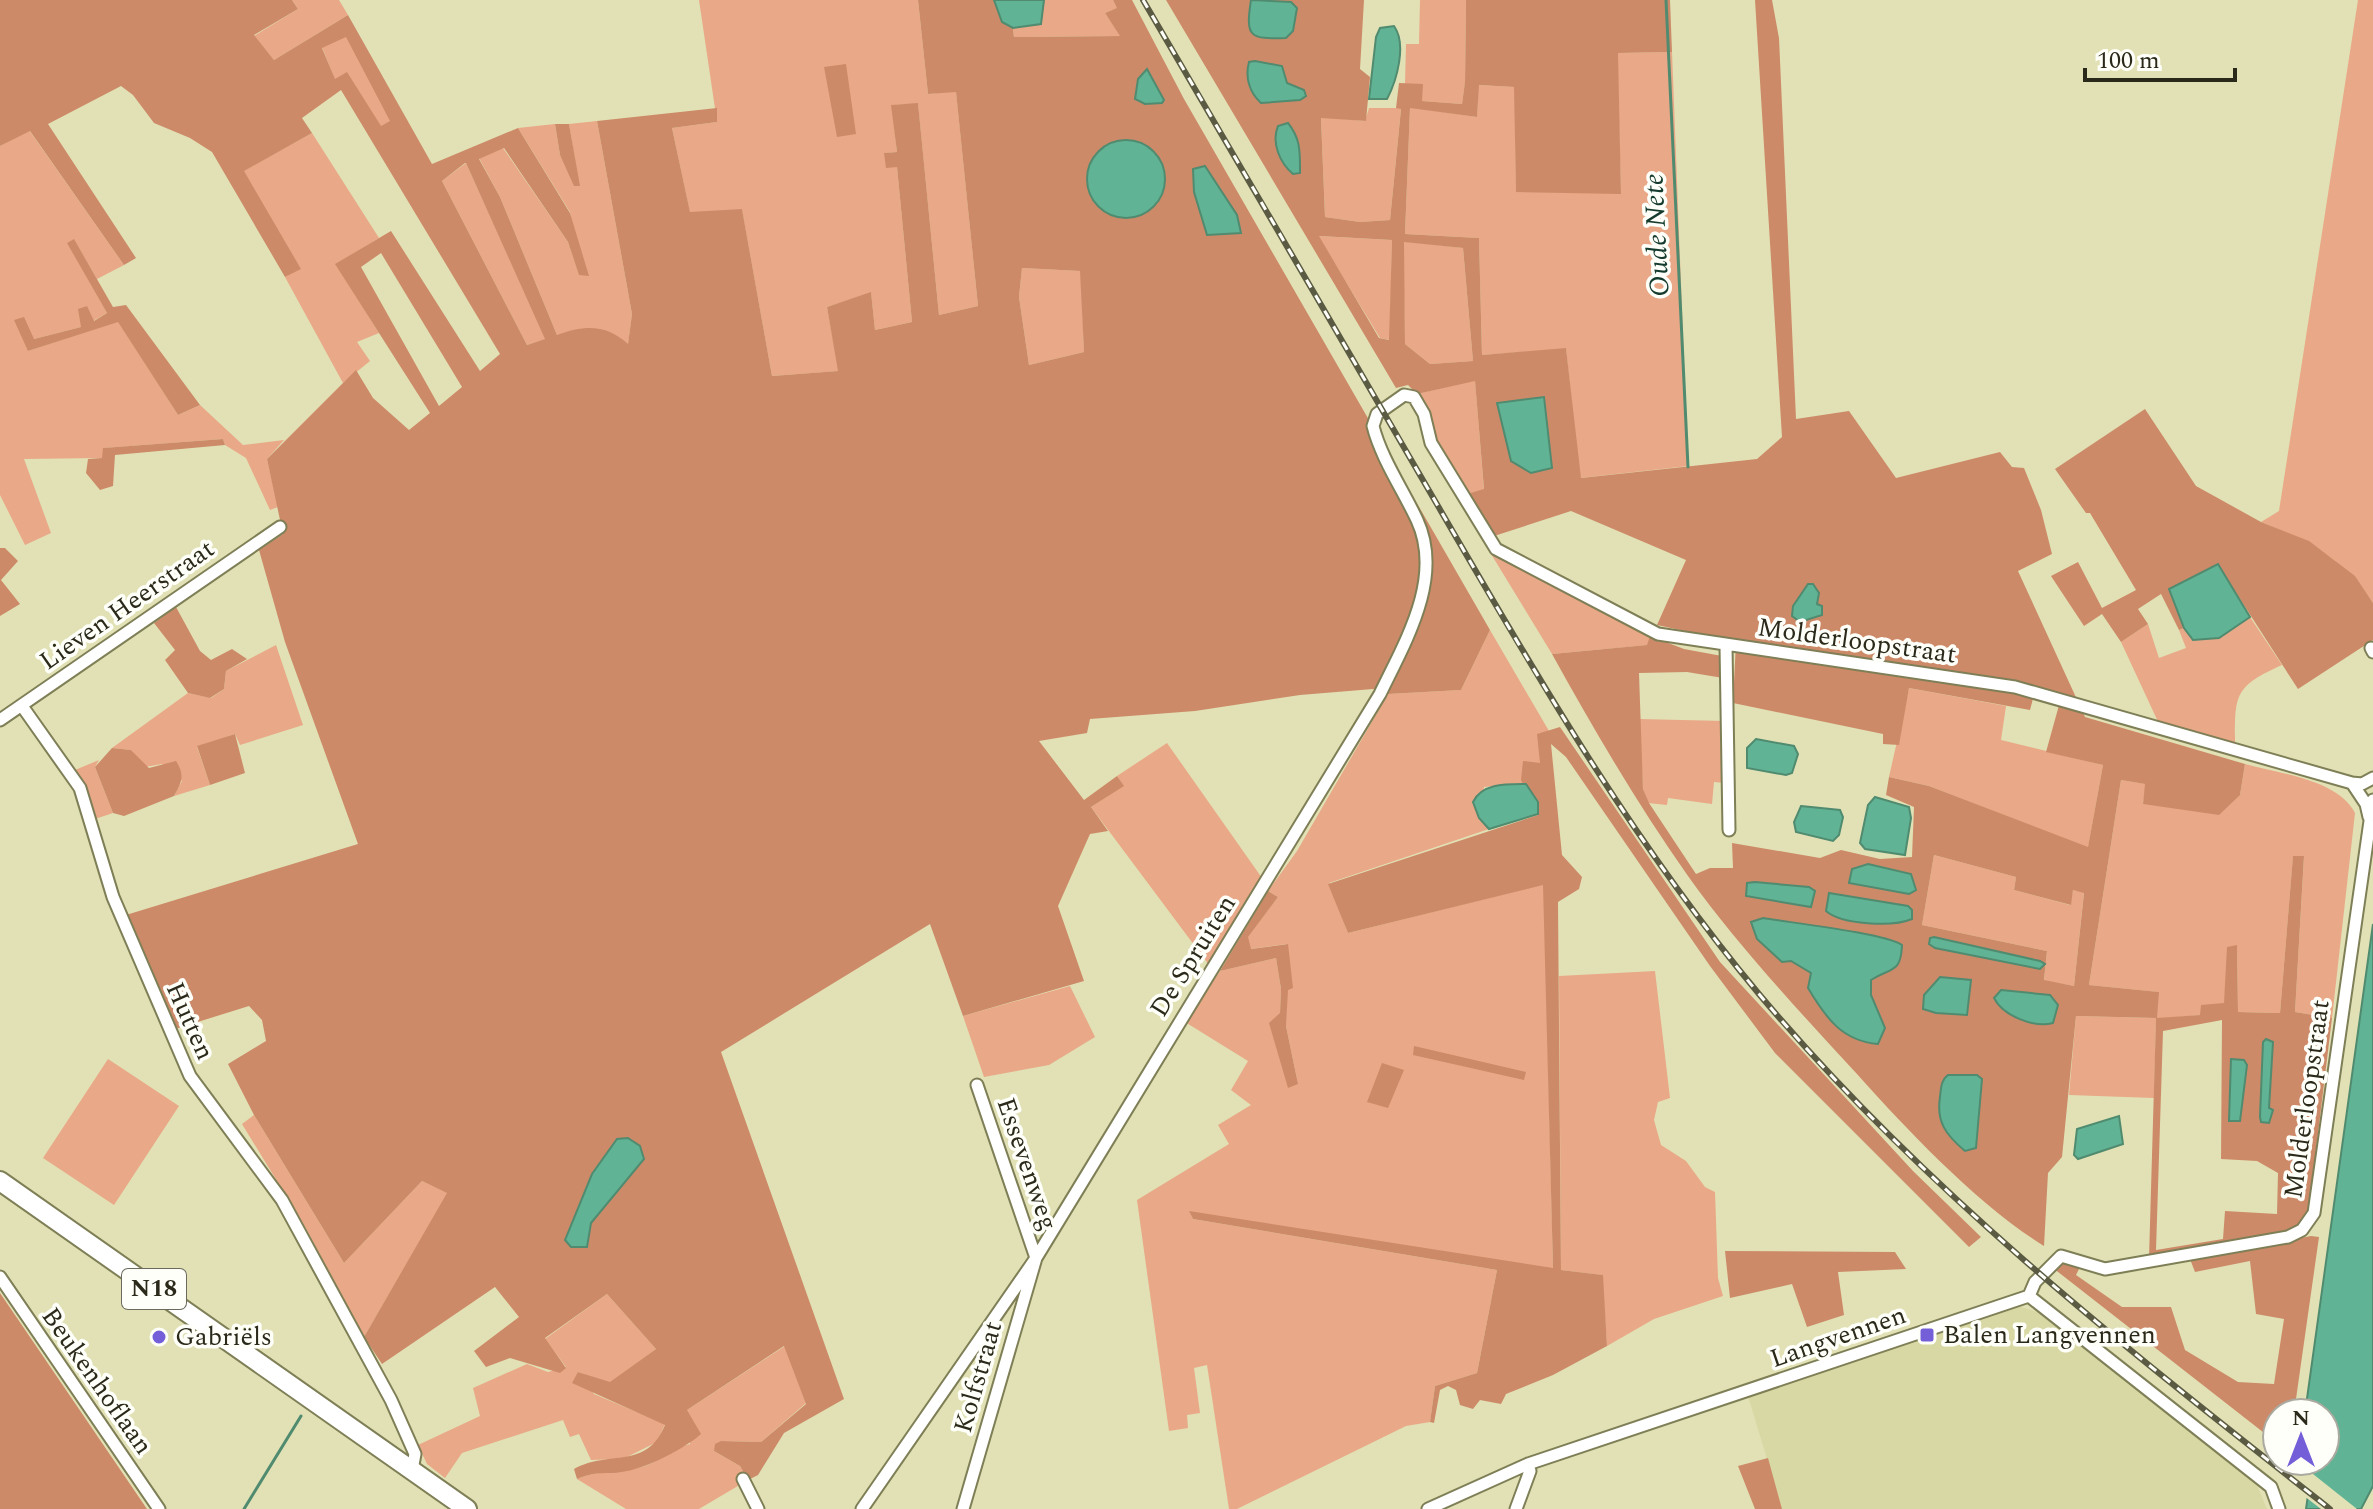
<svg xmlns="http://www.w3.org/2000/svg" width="2373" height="1509" font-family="Spectral,serif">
	<rect width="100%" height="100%" fill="#e1e1b5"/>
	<path fill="#d8d8a5" d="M2018 1306 2037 1312 2237 1466 2257 1485 2267 1509H1782L1748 1396 1998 1310Z"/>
	<path fill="#e9a887" d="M292 0H339L348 15 274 60 254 36 298 9Z
		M699 0H918L928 94 956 91 978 306 939 315 918 104 892 105 897 152 885 153 897 167 912 322 875 330 871 293 827 307 839 371 772 376 742 210 690 213 672 128 717 122Z
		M1009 0H1113L1118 8 1105 13 1121 36 1014 37Z
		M1420 0H1466L1465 83 1462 104 1422 101 1405 84 1406 44H1419Z
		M2358 0H2373V603C2343 558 2310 542 2261 522L2279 511Z
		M347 36 391 121 380 127 347 73 335 80 322 47Z
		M1672 52 1688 466 1580 478 1566 349 1482 355 1479 238 1405 234 1410 107 1477 117 1478 85 1515 87 1516 191 1621 193 1617 53Z
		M1369 108H1401L1390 220 1360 222 1325 217 1321 117 1365 121Z
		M597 121 632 314 628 345 557 335 500 197 479 158 503 148 568 242 579 274 570 212 518 128 555 124 560 155 579 186 569 124Z
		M29 130 124 265 97 279 74 240 68 243 107 313 93 321 86 306 81 327 34 339 28 351 118 321 178 415 200 405 243 445 284 440 267 459 278 507 270 510 246 458 225 445 223 439 104 448 103 458 24 459 51 533 25 545 0 495V146Z
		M312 133 379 238 336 264 379 333 357 342 370 361 343 383 285 277 300 268 243 171Z
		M466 163 546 339 527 345 442 181Z
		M1318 236 1392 240 1390 340 1380 338Z
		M1403 241 1463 248 1473 361 1430 364 1405 344Z
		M1022 268 1081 271 1084 352 1029 365 1019 297Z
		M1475 380 1484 490 1467 494 1434 443 1417 394Z
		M1488 549 1650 636 1648 645 1552 654Z
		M2250 617 2282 665C2233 687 2235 695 2235 747L2160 726 2121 642 2148 624 2159 658 2186 648 2179 630 2184 628 2193 640 2236 626Z
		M1490 630 1549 731 1540 763 1526 784 1484 787 1479 818 1489 829 1329 883 1348 933 1544 884 1553 1269 1190 1212 1193 1219 1497 1270 1477 1373 1435 1386 1430 1422 1406 1426 1237 1509H1229L1207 1365 1194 1368 1200 1413 1187 1415 1188 1428 1169 1431 1137 1200 1229 1144 1218 1125 1251 1105 1231 1090 1248 1061 1185 1022 1220 971 1276 958 1281 989 1280 1013 1298 1084 1286 1026 1287 944 1250 949 1247 937 1278 897 1268 891 1297 851 1388 694 1461 690Z
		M276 645 303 725 240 745 235 734 197 747 210 785 174 796 182 781 162 764 145 767 131 750 112 748 188 693 211 698 224 689 226 671Z
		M1909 688 2006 706 2001 740 2103 765 2088 848 1929 786 1889 777Z
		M1639 719 1725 721V783L1714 782 1712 804 1668 798 1667 805 1648 803 1643 789Z
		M1167 743 1262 878 1209 965 1091 807 1123 786 1117 776Z
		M99 760 95 767 113 813 95 819 75 770Z
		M2245 764C2280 774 2337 779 2355 813L2332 1018 2295 1012 2304 857H2293L2280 1013 2238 1012 2237 946 2224 1004 2201 1015 2156 1019 2154 1098 2069 1095 2076 1016 2156 1018 2158 992 2089 985 2121 780 2146 784 2143 804 2240 795Z
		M1934 855 2016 877 2014 890 2070 905 2073 890 2084 892 2074 986 2044 981 2047 951 1922 925Z
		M1655 971 1670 1098 1658 1102 1654 1120 1661 1145 1686 1161 1705 1187 1715 1192 1718 1278 1723 1296 1654 1319 1607 1346 1602 1275 1561 1270 1559 976Z
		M1070 986 1095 1037 1049 1065 984 1077 963 1016Z
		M108 1059 179 1106 114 1205 43 1158Z
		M254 1115 344 1263 422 1181 448 1193 364 1337 305 1227 242 1124Z
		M607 1294 656 1349 610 1383 578 1372 594 1394 665 1424 657 1442 623 1459 591 1460 579 1434 570 1437 563 1420 462 1453 445 1478 427 1464 418 1445 480 1416 473 1388 527 1364 548 1372 566 1367 545 1339Z
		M785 1346 806 1403 761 1442 721 1441 714 1451 740 1466 748 1480 699 1509H626L577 1479C600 1469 621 1474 645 1466 662 1460 673 1448 690 1444L687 1410Z"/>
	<path fill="#cd8a68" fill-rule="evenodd" d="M0 0H292L298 9 254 35 274 60 348 15 432 164 518 128 570 213 589 276 579 275 568 242 504 148 479 159 500 197 557 335C585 325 606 324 628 344L632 314 597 121 717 108V122L672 128 690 212 742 209 772 376 838 371 827 307 871 292 875 330 912 322 897 167 886 168 884 153 897 152 891 105 918 103 939 315 978 306 956 92 928 94 918 0H1009L1014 37 1120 36 1105 13 1117 8 1113 0H1132L1184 99 1490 630 1461 690 1388 694 1373 689 1300 695 1195 711 1090 719 1087 733 1039 741 1084 800 1117 776 1124 786 1091 807 1108 831 1090 834 1058 906 1084 981 963 1016 930 924 721 1052 844 1399 784 1433 758 1475 748 1480 740 1466 714 1451 715 1444 721 1441 761 1442 806 1404 784 1346 687 1410 701 1434C687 1447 647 1468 627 1471 605 1476 602 1469 577 1479L574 1469C610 1449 646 1471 665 1425L572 1383 578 1372 610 1382 656 1349 607 1294 545 1338 566 1368 560 1373 510 1358 486 1367 474 1351 519 1317 495 1287 382 1364 364 1337 447 1193 422 1181 344 1263 254 1115 228 1064 266 1041 262 1020 249 1006 172 1030 126 915 358 844 285 642 259 550 283 534 267 459 356 370 373 398 409 430 430 413 335 264 391 231 480 371 500 354 341 90 302 118 312 133 244 171 301 269 285 277 212 152 190 138 154 123 133 95 121 86 48 124 136 258 124 265 30 131 0 146ZM346 37 390 121 381 126 347 72 335 79 322 48ZM465 163H466L545 339 527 345 442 181ZM381 253 462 387 439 406 361 267ZM1022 268 1080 271 1084 352 1029 365 1019 297Z
		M1166 0H1364L1360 69 1370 77 1366 121 1321 118 1325 217 1360 222 1390 220 1401 109 1396 108 1399 83 1423 84 1422 101 1462 104 1465 82 1466 0H1670L1672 52 1618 53 1621 194 1516 192 1514 87 1479 85 1477 117 1410 108 1405 234 1479 238 1482 355 1566 348 1581 478 1757 459 1782 437 1755 0H1772L1779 38 1796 419 1849 411 1896 478 2000 452 2012 467 2024 468 2041 510 2052 554 2018 571 2085 717 2245 764 2240 795 2219 815 2143 804 2145 784 2121 780 2089 985 2159 992 2157 1018 2200 1015 2201 1005 2224 1003 2227 947 2237 945 2238 1012 2280 1013 2293 856H2304L2295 1012 2332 1018 2307 1224 2282 1234 2149 1258 2156 1018 2076 1016 2062 1157 2048 1173 2044 1246C1978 1205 1909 1132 1857 1074 1799 1011 1738 946 1688 876 1638 805 1594 730 1552 654L1647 645 1650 636 1684 649 1722 656 1723 678 1687 672 1639 673 1643 789 1649 803 1696 874 1710 868H1733L1732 843 1820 858 1841 850 1880 859 1912 857 1914 807 1886 795 1889 777 1929 786 2088 847 2103 765 2046 752 2061 698 2035 691 2030 710 1909 688 1899 745 1883 744V734L1733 703 1736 642 1657 625 1686 560 1571 511 1491 537 1467 494 1484 489 1475 381 1417 394 1408 385 1396 388ZM1319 236 1392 240 1389 340 1379 338ZM1404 242 1463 248 1473 361 1430 364 1405 344ZM1934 855 2016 877 2014 890 2071 905 2073 890 2084 893 2074 986 2044 980 2047 951 1922 925ZM2222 1020 2221 1159 2257 1161 2278 1173 2277 1214 2225 1211 2223 1239 2156 1250 2163 1031Z
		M846 64 856 134 837 137 824 67Z
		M555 124H569L580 186H574L560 155Z
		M74 239 113 307 126 305 200 405 178 415 118 322 28 351 14 320 24 317 34 339 81 327 78 309 87 306 94 321 107 313 67 243Z
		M2145 409 2196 486 2261 522 2309 541 2355 576 2373 603V640L2298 689 2218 565 2169 589 2184 628 2179 630 2161 594 2138 609 2148 624 2121 642 2102 614 2084 626 2051 576 2078 562 2102 608 2136 590 2090 513H2086L2055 469Z
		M223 439 225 445 115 455 113 486 100 490 86 473 88 459 102 458 103 448Z
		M0 548H5L18 561 1 580 20 604 0 616Z
		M176 607 200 651 211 660 232 649 247 659 226 671 224 689 210 698 188 693 165 660 175 650 154 623Z
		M1560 727 1720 962 1913 1171 1981 1237 1969 1247 1775 1053 1710 966 1566 757 1551 744 1562 855 1582 877 1579 889 1558 902 1561 1270 1603 1275 1607 1346 1553 1375 1506 1394 1501 1404 1480 1400 1473 1409 1460 1405 1456 1390 1448 1386 1440 1390 1434 1423 1430 1422 1435 1386 1477 1373 1497 1270 1193 1219 1189 1211 1553 1268 1543 885 1348 933 1328 884 1538 815 1521 780 1523 761 1540 763 1537 734Z
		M235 734 245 773 210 785 197 746Z
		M112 748 131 750 149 768 176 761C185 775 182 782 174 796L124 816 113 813 95 767Z
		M1268 891 1278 897 1248 937 1251 949 1288 944 1293 988 1288 990 1286 1026 1298 1084 1288 1088 1269 1023 1280 1013 1281 989 1276 958 1220 971Z
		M1414 1046 1526 1072 1524 1080 1413 1055Z
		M1382 1063 1404 1070 1388 1108 1367 1102Z
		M2311 1236 2319 1237 2294 1413H2277V1443L2053 1268 2065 1262 2080 1267 2076 1275 2122 1307H2171L2185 1350 2238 1382 2274 1384 2284 1319 2256 1314 2250 1261 2195 1272 2190 1259Z
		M1725 1251 1895 1252 1906 1269 1838 1272 1844 1315 1807 1327 1792 1284 1730 1298Z
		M0 1293 147 1509H0Z
		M1768 1458 1782 1509H1755L1738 1466Z"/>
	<path fill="#60b495" stroke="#508b70" stroke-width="2" d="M994 0H1044L1041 24 1013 28 1002 22Z
		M1251 0 1291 2 1297 8 1293 31 1286 38C1250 39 1245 38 1251 0Z
		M1394 26C1407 44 1397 80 1387 99H1369L1376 37 1380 28Z
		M1255 61 1282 66 1287 83 1304 90 1306 96 1300 100 1261 103C1249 92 1245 77 1249 62Z
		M1147 69 1164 100 1162 103 1145 104 1135 99 1138 79Z
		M1288 123C1301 139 1300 153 1300 173L1293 174C1280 163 1271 143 1278 126Z
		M1087 179a39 39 0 1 1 78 0a39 39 0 1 1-78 0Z
		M1205 166 1237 215 1241 233 1207 235 1194 192 1193 169Z
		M1544 397 1552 468 1531 473 1511 461 1497 403Z
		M2218 564 2250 617 2219 638 2193 640 2184 628 2169 589Z
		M1808 584H1813L1819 593 1817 604 1822 606V615L1800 622 1792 616 1793 606Z
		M1756 739 1794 746 1798 754 1792 773 1786 775 1747 768V748Z
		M1526 784 1538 802V814L1489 829 1479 818 1473 802C1482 783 1506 784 1526 784Z
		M1875 797 1909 807 1911 818 1905 855 1865 849 1860 843 1868 805Z
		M1801 806 1840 810 1843 817 1839 835 1833 841 1796 832 1794 822Z
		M1868 864 1911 874 1916 890 1909 894 1849 883 1852 869Z
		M1755 882 1809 887 1815 891 1811 907 1746 896 1747 883Z
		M1829 893 1908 906 1912 910V919C1893 927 1842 925 1826 911Z
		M1763 918C1792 923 1884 933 1902 945 1901 974 1891 967 1871 980V995L1885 1028 1878 1044C1842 1041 1826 1018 1808 988L1811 973 1791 961 1782 962 1757 939 1751 922Z
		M2373 924V1486L2361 1509H2306L2313 1461H2325V1413H2305Z
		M1934 937 2040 961 2045 964 2040 969 1935 948 1929 944 1930 938Z
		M1940 977 1971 980 1967 1015 1936 1013 1923 1009 1924 995Z
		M2001 990 2050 995 2058 1005 2053 1023C2034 1028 2003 1016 1994 998Z
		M2266 1039 2273 1042 2269 1108 2273 1110 2269 1123 2261 1122 2260 1117 2263 1042Z
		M2231 1059 2244 1060 2247 1065 2240 1121H2229Z
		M1948 1075H1977L1982 1079 1976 1148 1965 1151C1946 1135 1936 1122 1940 1097 1941 1088 1941 1080 1948 1075Z
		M2119 1116 2123 1144 2078 1159 2074 1155 2077 1129Z
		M628 1138 640 1146 644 1159 591 1223 587 1247H571L565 1240 592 1174 617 1139Z"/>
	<path fill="#e1e1b5" d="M2308 1470 2357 1509H2321L2304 1496Z"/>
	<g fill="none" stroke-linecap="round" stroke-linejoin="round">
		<path stroke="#508b70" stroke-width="3" d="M1666 0 1688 467
			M244 1509 301 1416"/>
		<defs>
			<path id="street" d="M1726 646 1729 830
				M2371 648 2373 652
				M22 706 80 788 113 897 190 1076 282 1200 391 1400 415 1454 412 1470
				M0 720 280 527
				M2352 783 2362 784 2373 778
				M0 1277 159 1509
				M2029 1296 2035 1282 2061 1256 2105 1269 2288 1237 2302 1230 2314 1213 2373 800
				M2029 1296 2271 1487 2279 1509
				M743 1479 758 1509
				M862 1509 1036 1258 1380 694C1405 642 1444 578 1417 520 1403 490 1381 458 1373 426L1377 414 1404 395 1414 397 1424 414 1431 443 1496 549 1658 634 2015 687 2352 783 2366 804 2369 817
				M963 1509 1036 1258 977 1085
				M1428 1509 1528 1464 2029 1296
				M1516 1509 1530 1471 1528 1464"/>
			<path id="primary" d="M0 1181 467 1509"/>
		</defs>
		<use href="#street" stroke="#7f7f57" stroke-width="15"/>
		<use href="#primary" stroke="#7f7f57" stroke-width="22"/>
		<use href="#street" stroke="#fff" stroke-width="11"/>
		<use href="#primary" stroke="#fff" stroke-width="18"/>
		<defs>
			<path id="rail" d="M1143 0C1242 169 1340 337 1438 506 1536 675 1633 843 1759 994 1925 1192 2128 1350 2330 1509"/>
		</defs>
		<use href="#rail" stroke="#5b5b43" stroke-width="6"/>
		<use href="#rail" stroke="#fffffa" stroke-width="3" stroke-dasharray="9" stroke-linecap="butt"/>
	</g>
	<g fill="#755fd9" stroke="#fffffa" stroke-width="3">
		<rect x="1919" y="1327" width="16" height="16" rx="4"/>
		<circle cx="159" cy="1337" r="8"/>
	</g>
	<g text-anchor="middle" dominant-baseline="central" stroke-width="7" stroke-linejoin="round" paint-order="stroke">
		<rect fill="#fffffa" stroke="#6b6a5d" stroke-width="2" x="122" y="1269" width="64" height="40" rx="6"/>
		<g font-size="24" font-weight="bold" fill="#2b2a1a">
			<text x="154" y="1289">N18</text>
		</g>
		<g font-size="26" fill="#2b2a1a" stroke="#fffffa">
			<text transform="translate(127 605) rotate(-35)">Lieven Heerstraat</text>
			<text transform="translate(1857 641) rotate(8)">Molderloopstraat</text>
			<text transform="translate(1193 956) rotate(-58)">De Spruiten</text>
			<text transform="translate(190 1021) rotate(66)">Hutten</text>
			<text transform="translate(2307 1099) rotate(-82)">Molderloopstraat</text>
			<text transform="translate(1027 1164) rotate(71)">Essevenweg</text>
			<text transform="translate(1838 1337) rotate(-19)">Langvennen</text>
			<text transform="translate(978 1377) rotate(-74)">Kolfstraat</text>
			<text transform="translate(97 1381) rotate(55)">Beukenhoflaan</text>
		</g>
		<g font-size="26" fill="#2b2a1a" stroke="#fffffa" text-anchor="start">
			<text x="1943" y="1335">Balen Langvennen</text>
			<text x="175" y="1337">Gabriëls</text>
		</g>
		<g font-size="28" font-style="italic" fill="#143b2d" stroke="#fffffa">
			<text transform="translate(1657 235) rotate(-93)">Oude Nete</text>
		</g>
	</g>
	<g transform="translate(2301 1437)"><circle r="38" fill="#fffffa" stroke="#aaaaa0" stroke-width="2"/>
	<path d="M0-6L14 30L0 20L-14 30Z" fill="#755fd9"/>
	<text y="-12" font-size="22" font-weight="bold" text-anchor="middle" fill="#2b2a1a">N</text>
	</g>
	<path d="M2085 68v12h150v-12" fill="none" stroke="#2b2a1a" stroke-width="4"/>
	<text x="2097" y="68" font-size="24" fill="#2b2a1a" stroke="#fffffa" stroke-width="6" paint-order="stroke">100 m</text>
</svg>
